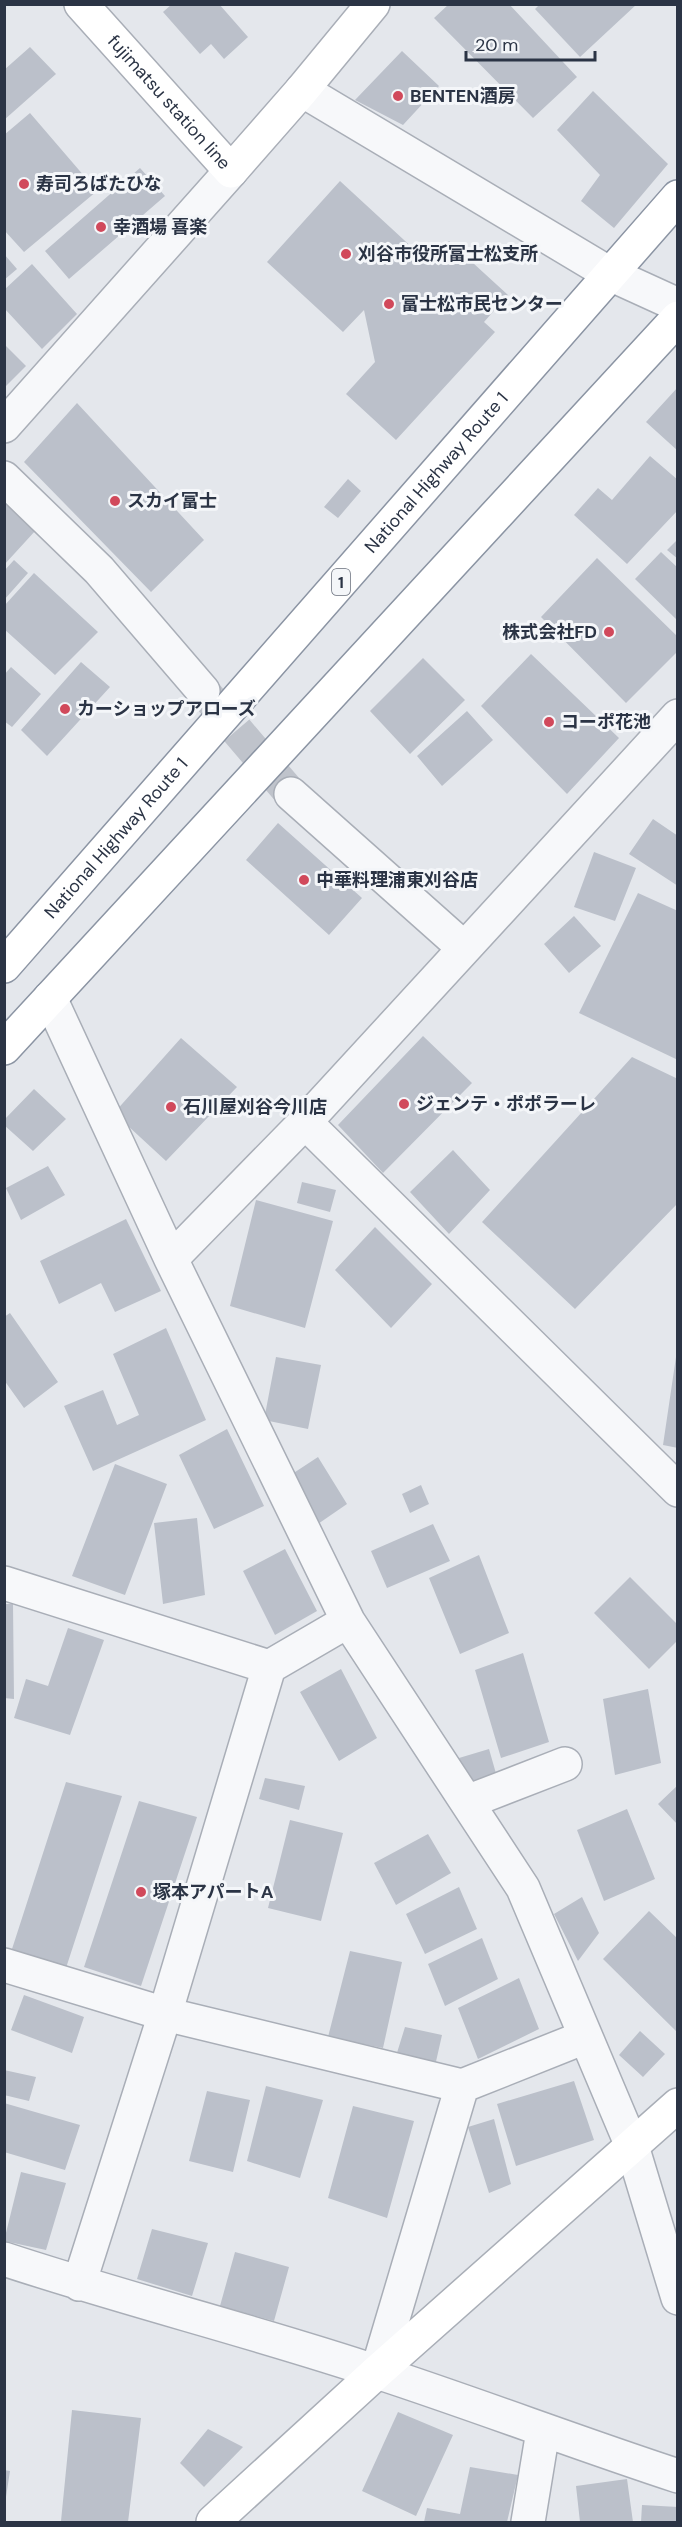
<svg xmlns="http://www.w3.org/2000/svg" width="682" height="2527" font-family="'DM Sans','Noto Sans JP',sans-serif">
	<rect width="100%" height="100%" fill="#e4e7ec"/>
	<path fill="#bbc0ca" d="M172 4H219L248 37 224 59 211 44 200 54 163 12Z
		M449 4H509L577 77 533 118 434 18Z
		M540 4H637L580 57 535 9Z
		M30 47 56 74 4 120V70Z
		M402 51 439 86 403 125 355 100Z
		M593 91 668 164 614 228 581 201 600 175 557 130Z
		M30 113 97 191 24 252 4 230V135Z
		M140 168 165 196 69 279 45 251Z
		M340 181 429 263 449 241 508 295 484 322 495 332 396 440 346 394 375 362 364 310 343 332 267 262Z
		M4 254 17 269 4 280Z
		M32 264 77 314 42 349 4 308V290Z
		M4 344 26 366 4 388Z
		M678 387V451L646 422Z
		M77 403 204 540 151 592 24 462Z
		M650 456 678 480V510L627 564 574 515 598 488 612 500Z
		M348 479 361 491 338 518 324 507Z
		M4 503 36 530 4 565Z
		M678 539V559L667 550Z
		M661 552 678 568V621L635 579Z
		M597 558 678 637V651L626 703 541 617Z
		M14 560 28 573 4 600V571Z
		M34 573 98 632 55 675 4 629V606Z
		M531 654 619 738 567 794 481 706Z
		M423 658 465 700 410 754 370 711Z
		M81 662 110 687 47 756 21 730Z
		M11 667 41 694 12 727 4 721V675Z
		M467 711 493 740 442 786 417 756Z
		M653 819 678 836V886L629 854Z
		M278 823 362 898 329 935 246 860Z
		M594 852 636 868 615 921 574 907Z
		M638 893 678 911V1060L579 1013Z
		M574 916 601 946 569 973 544 944Z
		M423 1036 472 1083 383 1173 338 1125Z
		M181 1038 237 1087 166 1161 114 1113Z
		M632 1057 678 1079V1203L575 1309 482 1222Z
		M34 1089 66 1119 33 1151 4 1125V1120Z
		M453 1150 490 1190 449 1234 410 1192Z
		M48 1166 65 1195 21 1220 6 1188Z
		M302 1182 336 1190 330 1212 297 1203Z
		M256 1200 333 1221 305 1328 230 1306Z
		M126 1219 161 1291 115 1312 101 1283 59 1304 40 1261Z
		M375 1227 432 1284 391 1328 335 1270Z
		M10 1313 58 1382 24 1408 4 1380V1317Z
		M166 1328 206 1420 93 1471 64 1406 103 1390 117 1425 139 1415 113 1354Z
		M276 1357 321 1365 308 1429 264 1420Z
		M676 1357H678V1448L663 1445Z
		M227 1429 264 1506 214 1529 179 1455Z
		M318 1457 347 1504 315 1526 286 1478Z
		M115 1464 167 1484 125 1595 72 1576Z
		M421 1485 429 1504 410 1513 402 1494Z
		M197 1518 205 1595 163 1604 154 1523Z
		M433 1524 450 1561 387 1588 371 1551Z
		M285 1549 317 1611 275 1635 243 1571Z
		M479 1555 509 1633 460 1654 429 1578Z
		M630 1577 678 1625V1640L649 1669 594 1613Z
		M4 1604H13L14 1699 4 1698Z
		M68 1628 104 1640 70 1735 14 1718 26 1679 48 1686Z
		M523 1653 549 1742 501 1758 475 1670Z
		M341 1669 377 1738 339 1761 300 1692Z
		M648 1689 661 1763 615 1775 603 1699Z
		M489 1749 497 1777 467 1786 459 1758Z
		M265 1778 305 1786 299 1810 259 1799Z
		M66 1782 122 1796 66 1968 12 1949Z
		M678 1785V1825L658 1804Z
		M139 1801 197 1817 141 1986 84 1967Z
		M627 1809 655 1879 604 1901 577 1830Z
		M290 1820 343 1833 321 1921 268 1908Z
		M428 1834 451 1873 396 1905 374 1863Z
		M459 1887 477 1929 425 1954 406 1914Z
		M582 1897 599 1933 578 1961 554 1914Z
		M649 1911 678 1939V2033L603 1959Z
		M482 1938 498 1979 445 2006 428 1964Z
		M350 1951 402 1962 383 2048 328 2037Z
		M519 1978 539 2029 478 2059 458 2008Z
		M24 1995 84 2017 72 2053 11 2030Z
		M405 2027 442 2035 435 2066 396 2056Z
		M640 2031 665 2054 643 2077 619 2055Z
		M4 2070 36 2077 29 2101 4 2095Z
		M574 2081 594 2140 516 2166 497 2104Z
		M266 2086 323 2100 300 2178 247 2161Z
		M207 2091 250 2100 233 2172 189 2161Z
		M4 2103 80 2125 65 2170 4 2152Z
		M353 2106 414 2121 387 2218 328 2198Z
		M494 2119 511 2184 489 2193 468 2127Z
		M21 2172 66 2183 46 2250 4 2241Z
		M152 2229 208 2243 192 2296 137 2279Z
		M235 2252 289 2267 274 2321 220 2306Z
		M72 2410 141 2418 128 2522 61 2521Z
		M398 2412 453 2435 416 2516 362 2491Z
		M208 2429 243 2447 204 2487 180 2463Z
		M470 2467 518 2475 507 2522H424L427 2508 460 2514Z
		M4 2470 10 2471 6 2497H4Z
		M627 2479 633 2522H580L576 2486Z
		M642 2505 678 2507V2522H641Z"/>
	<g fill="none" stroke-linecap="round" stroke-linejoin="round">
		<path stroke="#bfc3cb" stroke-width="33" stroke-dasharray="33 16" stroke-linecap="butt" d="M205 693 291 794"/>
		<defs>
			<path id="street" d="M302 90 610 274 678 305
				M4 426 231 171
				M4 478 99 570 203 691
				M291 794 464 948
				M50 998 171 1259 348 1621 523 1888 632 2146 678 2298
				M305 1122 678 1490
				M171 1259 305 1122 678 716
				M4 1583 269 1667 348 1621
				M467 1802 565 1764
				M4 1965 165 2014 462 2086 585 2037
				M4 2259C128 2300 254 2331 377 2372 478 2405 577 2443 678 2476
				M79 2284 165 2014 269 1667
				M377 2372 462 2086
				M528 2522 543 2431"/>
			<g id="secondary">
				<path id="s1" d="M81 4 231 171 302 90 373 4"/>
				<path d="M213 2522 377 2372 678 2105"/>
			</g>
			<g id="highway">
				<path id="s2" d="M4 966 678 197"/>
				<path d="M4 1048 678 318"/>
			</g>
		</defs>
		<use href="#street" stroke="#a9aeb7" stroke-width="36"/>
		<use href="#secondary" stroke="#a9aeb7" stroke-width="36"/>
		<use href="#highway" stroke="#8b94a3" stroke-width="36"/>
		<use href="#street" stroke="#f7f8fa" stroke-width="33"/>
		<use href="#secondary" stroke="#fff" stroke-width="33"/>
		<use href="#highway" stroke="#fff" stroke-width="33"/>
	</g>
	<g fill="#d1495b" stroke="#f4f6f9" stroke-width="2">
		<circle cx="398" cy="96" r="6"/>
		<circle cx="24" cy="184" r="6"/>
		<circle cx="101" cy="227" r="6"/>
		<circle cx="346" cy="254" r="6"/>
		<circle cx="389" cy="304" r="6"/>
		<circle cx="115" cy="501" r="6"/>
		<circle cx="609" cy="632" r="6"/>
		<circle cx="65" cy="709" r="6"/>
		<circle cx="549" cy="722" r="6"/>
		<circle cx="304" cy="880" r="6"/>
		<circle cx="404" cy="1104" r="6"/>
		<circle cx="171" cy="1107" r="6"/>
		<circle cx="141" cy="1892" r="6"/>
	</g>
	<g text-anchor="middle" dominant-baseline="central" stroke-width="6" stroke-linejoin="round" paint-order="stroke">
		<rect fill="#f4f6f9" stroke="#676e7b" stroke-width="1.5" x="332" y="569" width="18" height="26" rx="4.5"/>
		<g font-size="16" font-weight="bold" fill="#2b3445">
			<text x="341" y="582">1</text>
		</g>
		<g font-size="18" font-weight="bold" fill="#2b3445" stroke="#f4f6f9" text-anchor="start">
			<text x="410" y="96">BENTEN酒房</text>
			<text x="36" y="184">寿司ろばたひな</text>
			<text x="113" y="227">幸酒場 喜楽</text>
			<text x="358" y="254">刈谷市役所富士松支所</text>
			<text x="401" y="304">富士松市民センター</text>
			<text x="127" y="501">スカイ富士</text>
			<text x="597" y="632" text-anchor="end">株式会社FD</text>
			<text x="77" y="709">カーショップアローズ</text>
			<text x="561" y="722">コーポ花池</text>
			<text x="316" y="880">中華料理浦東刈谷店</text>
			<text x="416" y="1104">ジェンテ・ポポラーレ</text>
			<text x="183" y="1107">石川屋刈谷今川店</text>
			<text x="153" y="1892">塚本アパートA</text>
		</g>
		<g font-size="18" fill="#2b3445" stroke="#f4f6f9">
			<text stroke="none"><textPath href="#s1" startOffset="132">fujimatsu station line</textPath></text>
			<text stroke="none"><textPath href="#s2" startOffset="656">National Highway Route 1</textPath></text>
			<text stroke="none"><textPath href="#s2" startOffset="170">National Highway Route 1</textPath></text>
		</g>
	</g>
	<rect width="682" height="2527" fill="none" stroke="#2b3445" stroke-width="12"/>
	<path d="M466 51v9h129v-9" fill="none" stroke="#2b3445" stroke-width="3"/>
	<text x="475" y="51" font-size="18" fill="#2b3445" stroke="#f4f6f9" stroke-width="4.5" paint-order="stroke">20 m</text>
</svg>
